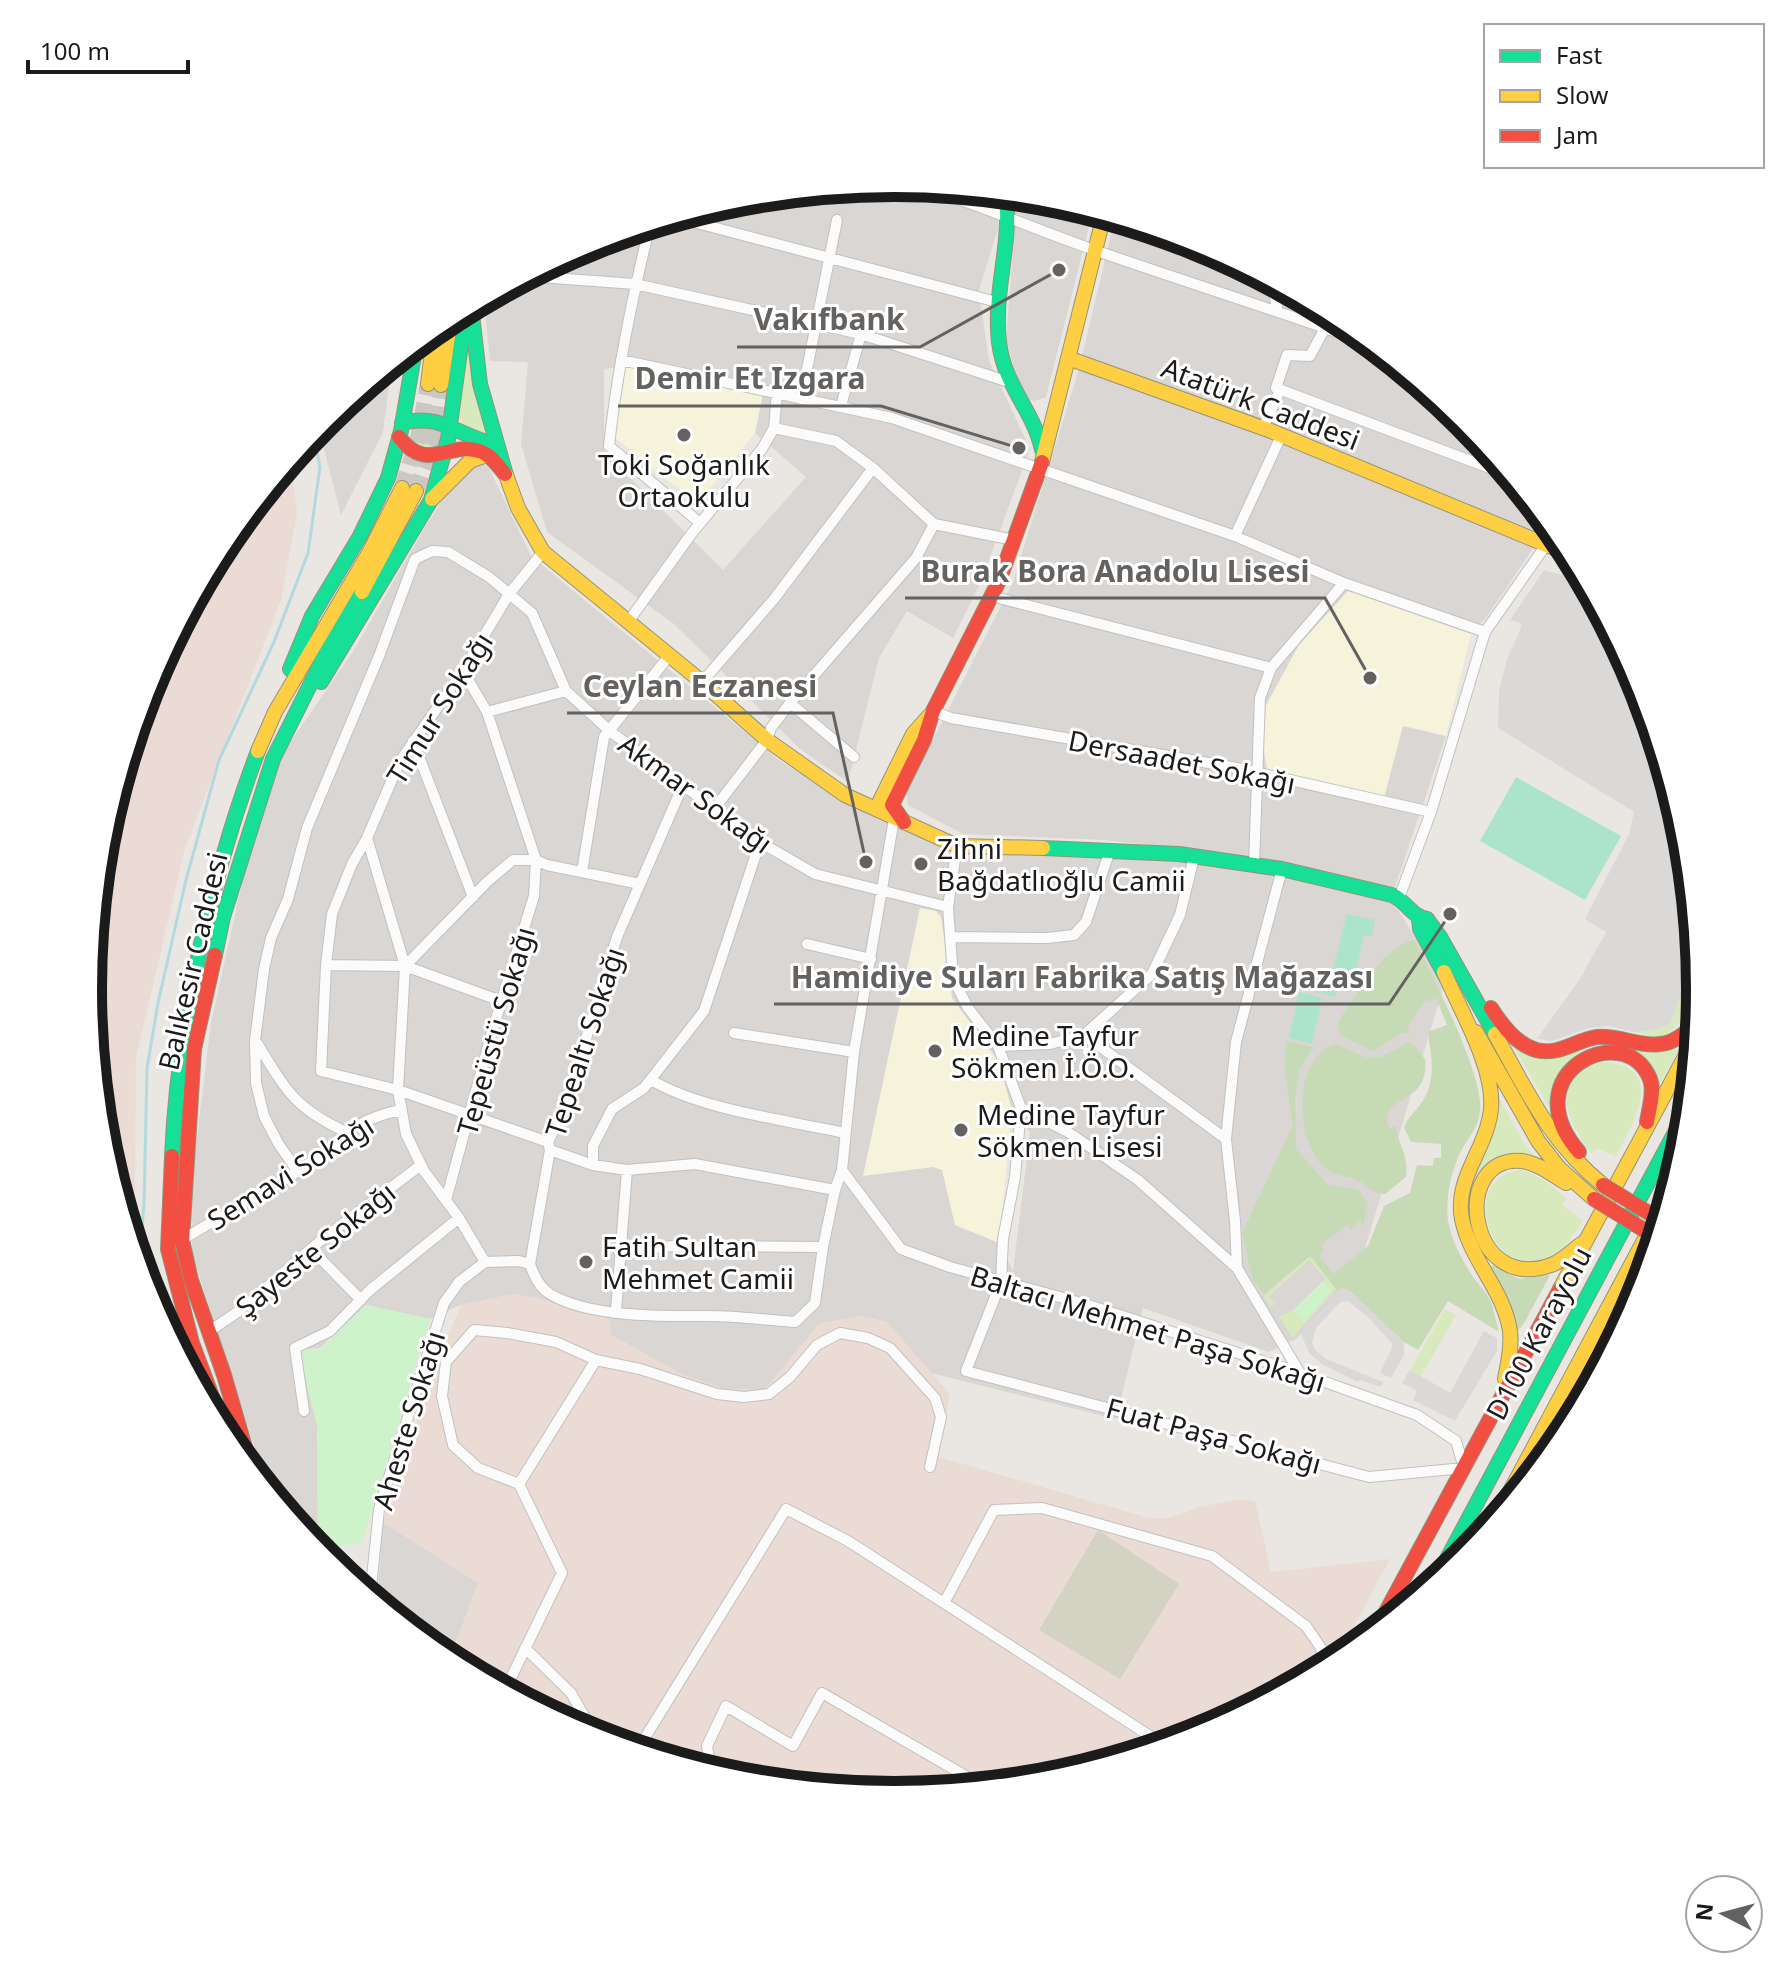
<svg xmlns="http://www.w3.org/2000/svg" width="1788" height="1978" font-family="'Noto Sans',sans-serif">
	<rect width="100%" height="100%" fill="#eae7e2"/>
	<path fill="#d9d6d4" fill-rule="evenodd" d="M894 183 998 193V229L979 290 989 361 1030 449 981 582 953 638 907 611 879 658 848 782 800 749 674 624 547 532 521 444 528 362 490 361 484 299 586 244 737 198ZM626 366 763 393 755 433 806 477 723 570 604 452V369Z
		M1014 195 1052 199 1093 211 1046 397 1035 401 1023 398 1006 340 1016 214Z
		M1115 218 1203 245 1342 319 1464 419 1547 521 1541 537 1487 616 1471 634 1348 591 1383 801 1403 725 1446 736 1395 887 1227 853 1103 840 963 834 908 805 906 793 1013 582 1079 369Z
		M392 363 383 432 341 515 318 426Z
		M477 461 489 468 531 556 780 761 881 821 965 851 1177 859 1286 875 1389 900 1400 913 1444 985 1354 1285 1296 1339 1269 1352 1143 1308 1116 1419 931 1373 887 1322 860 1316 819 1324 765 1389H725L683 1375 611 1335 609 1313 514 1294 461 1305 430 1319 366 1305 320 1348 298 1350 317 1425 318 1548H315L269 1492 192 1253 191 1185 211 1023 243 879 282 754 352 653 425 527 450 488ZM941 917 952 998 998 1061 1012 1110 1030 1132 1013 1271 999 1243 943 1170 933 1167 863 1175Z
		M383 1522 478 1583 449 1661 377 1602Z"/>
	<path fill="#f6f3db" d="M626 366 763 393 755 433 697 504 614 437Z
		M1348 591 1471 634 1446 736 1403 726 1383 801 1267 769 1263 746 1266 705 1299 645Z
		M920 908 936 911 941 917 952 998 998 1061 1012 1110 999 1243 955 1225 942 1170 933 1167 863 1176Z"/>
	<path fill="#eadbd5" d="M291 459 297 513 281 600 185 848 136 1058 135 1191 130 1234 103 1146 88 989 104 831 150 680 224 541Z
		M514 1294 609 1313 611 1335 683 1375 725 1389H765L819 1324 859 1316 887 1322 950 1394 939 1457 1149 1518H1169L1200 1507 1238 1499 1255 1501 1271 1572 1390 1559 1334 1663 1202 1734 1051 1780 894 1795 736 1779 585 1733 449 1661 478 1583 383 1522 434 1370 461 1305Z"/>
	<path fill="#d4d2c3" d="M1098 1530 1179 1584 1120 1679 1039 1630Z"/>
	<path fill="#d8e9be" d="M469 342 489 434 463 427 458 413Z
		M413 438a13 13 0 1 1 26 0a13 13 0 1 1-26 0Z
		M1697 956 1700 987 1681 1021 1668 1034 1658 1037 1633 1032 1655 1030 1670 1024Z
		M1614 1044 1646 1052 1679 1049 1660 1083C1655 1078 1654 1071 1650 1066 1642 1055 1626 1049 1614 1044Z
		M1513 1046C1541 1060 1548 1062 1578 1049L1580 1052C1557 1067 1552 1084 1551 1110Z
		M1601 1062C1669 1065 1633 1123 1616 1157L1598 1148 1592 1154C1566 1120 1548 1080 1601 1062Z
		M1497 1095 1524 1143 1536 1157C1507 1153 1492 1153 1475 1180L1482 1158 1478 1157 1496 1121Z
		M1520 1170C1539 1174 1552 1186 1566 1198L1562 1205 1583 1221C1576 1231 1569 1242 1560 1250 1496 1300 1452 1178 1520 1170Z
		M1308 1257 1312 1258 1336 1289 1293 1337 1279 1317 1293 1310 1304 1321 1330 1291 1323 1281 1325 1278 1309 1260 1268 1297 1275 1304 1271 1307 1264 1296Z
		M1445 1309 1456 1315 1421 1376 1410 1370Z"/>
	<path fill="#c5dab5" d="M1414 940C1432 975 1484 1074 1480 1111 1479 1126 1469 1137 1462 1149 1451 1170 1445 1198 1448 1221 1452 1241 1462 1260 1473 1277 1479 1285 1487 1293 1491 1302 1494 1311 1496 1322 1499 1332L1448 1301 1418 1350 1404 1342 1342 1288 1340 1291 1336 1288 1310 1256 1264 1294 1253 1280 1242 1233 1293 1125 1285 1072 1286 1041 1313 1047 1299 1070 1295 1100 1296 1149 1328 1185 1358 1189 1368 1204 1363 1226 1360 1221 1351 1229 1347 1224 1320 1246 1324 1251 1319 1255 1333 1274 1368 1246 1384 1206 1410 1193 1417 1165 1433 1166 1434 1158H1441V1144L1411 1142 1404 1128C1407 1118 1416 1111 1422 1102 1437 1079 1431 1057 1428 1032L1447 1025 1436 998 1429 1001 1425 1000 1407 1027 1411 1033H1401L1373 1051 1340 1035 1338 1027 1341 1017C1360 991 1381 949 1414 940Z
		M1407 1043 1413 1044 1425 1059C1426 1068 1425 1078 1420 1085 1411 1101 1377 1104 1390 1129L1396 1125C1398 1146 1409 1154 1406 1177L1385 1194C1372 1194 1368 1185 1357 1180 1345 1175 1334 1177 1323 1166 1295 1138 1292 1059 1335 1044L1368 1058 1381 1057Z
		M1493 1265 1519 1279 1550 1275 1523 1325 1517 1331 1507 1297 1488 1269Z"/>
	<path fill="#cef3cb" d="M1323 1281 1331 1290 1304 1322 1293 1310Z
		M366 1305 430 1319 362 1543 318 1548 317 1425 298 1350 321 1348Z"/>
	<path fill="#abe4c8" d="M1516 777 1621 836 1585 900 1480 841Z
		M1347 914 1375 920 1372 936 1364 935 1354 979 1332 974Z
		M1305 973 1339 982 1335 997 1301 988Z
		M1299 992 1322 998 1312 1044 1289 1038Z"/>
	<path fill="#dad9d7" d="M1544 570 1586 582 1639 681 1685 832 1688 865 1678 871 1693 921 1697 956 1670 1024 1655 1030 1633 1032 1610 1026 1588 1028 1552 1041 1537 1039 1580 979 1606 932 1585 919 1629 834 1634 812 1498 728 1499 691 1507 659 1521 628V623L1510 620Z
		M1342 1288 1350 1291 1404 1342V1355L1391 1378 1380 1373 1393 1345 1370 1319 1348 1301 1340 1302 1316 1328 1312 1342 1315 1350 1326 1359 1383 1382 1381 1387 1360 1380 1357 1382 1322 1364 1310 1354 1303 1339 1301 1332Z
		M1484 1331 1497 1338V1351L1455 1421 1413 1400 1417 1391 1402 1383 1410 1370 1450 1393Z"/>
	<g fill="none" stroke-linecap="round" stroke-linejoin="round">
		<path stroke="#b3d8df" stroke-width="3" d="M139 1262 144 1204 147 1068 158 1003 186 880 219 760 274 642 308 553 320 467 313 433"/>
		<path stroke="#cbc8c4" stroke-width="16" stroke-dasharray="16 8" stroke-linecap="butt" d="M402 488 418 438 428 384
			M416 491 433 442 441 385"/>
		<defs>
			<path id="street" d="M920 186C980 205 1037 230 1097 251 1189 283 1282 312 1373 345
				M674 217 997 302
				M650 225C632 298 617 371 609 446L700 523
				M526 276 635 284 861 334 1009 382
				M1271 281 1278 312
				M1325 328 1310 356 1287 355 1276 388 1511 476
				M621 360 892 418 1235 536 1344 583 1485 632
				M801 399 837 220
				M841 406 861 334
				M774 428 777 392
				M1263 428 1280 390
				M1235 536 1281 436
				M991 596 1271 668
				M628 622 692 533 762 449 774 428 836 441 873 468 934 524 1014 540
				M702 682 774 599 873 468
				M790 703 854 757
				M933 711 951 718 1237 768 1431 812
				M487 712 566 691
				M413 741 473 897
				M714 809 767 740 771 728 790 703 916 558 934 524
				M367 838 352 864 332 914 326 965 321 1071 398 1090 548 1142
				M1254 865 1260 698 1271 668 1344 583
				M582 872 604 737 669 656
				M1399 898 1431 812 1485 632 1546 545 1553 527
				M950 937 1047 938 1074 935 1086 922 1110 850
				M807 944 871 959
				M326 965 405 966 501 1001
				M405 966 367 838 400 761 463 671 509 594 543 552
				M734 1033 854 1052
				M1084 1035 1226 1139
				M257 1043C286 1090 294 1108 346 1132
				M998 1046 1050 1044 1084 1035 1152 974 1180 915 1194 857
				M651 1080C702 1110 786 1120 845 1133
				M1021 1108 1068 1132 1138 1180 1237 1268 1300 1373
				M550 1150 593 1165 627 1170 695 1164 835 1190
				M593 1165V1146L612 1109 644 1088 704 1011 760 842
				M842 1170 901 1249 950 1267 1085 1304 1300 1373 1417 1415 1456 1441 1464 1468 1369 1477 966 1371 1001 1282 1003 1239 1015 1177 1021 1108 998 1046 968 1008 953 978 948 907 957 846
				M298 1172 278 1143 264 1116 256 1083 255 1041 264 969 271 938 288 899 307 828 379 656 415 559 432 551 448 552 489 577 532 613 566 691 611 732 760 842 815 874 948 907
				M446 1200 492 1032 534 896 536 860 487 712 463 671
				M182 1240C219 1217 258 1197 295 1173 338 1146 346 1121 401 1110
				M311 1249 361 1300
				M619 1252 673 1246 823 1247
				M485 1262 459 1218 424 1171 406 1134 398 1090 405 966 487 882 513 860H536L547 865 640 884
				M485 1262 519 1261 530 1264 550 1150 548 1142 566 1104 617 937 683 785
				M530 1264C534 1276 539 1287 550 1294 590 1318 664 1316 708 1316 737 1316 766 1320 795 1322L815 1303 823 1247 835 1190 842 1170 854 1052 894 819
				M1237 1268 1235 1221 1226 1139 1236 1042 1282 869
				M616 1311 627 1170
				M208 1332 239 1311 320 1241 421 1165
				M304 1411 295 1348 330 1331 370 1290 459 1218
				M519 1484 596 1360
				M370 1597 379 1509 444 1303 459 1282 485 1262
				M944 1603 994 1510 1042 1508 1212 1556 1306 1626 1321 1648 1323 1664 1319 1672
				M525 1648 571 1693 596 1737
				M505 1690 562 1573 519 1484 478 1468 453 1445 442 1396 446 1362 474 1330 507 1333 556 1342 596 1360 640 1369 717 1394 744 1397 769 1394 790 1377 817 1345 840 1333 868 1338 890 1348 935 1398 941 1417 930 1467
				M638 1749 786 1509 848 1541 1164 1745
				M711 1772 707 1746 726 1706 793 1746 822 1693 983 1786"/>
			<path id="fast" d="M1006 194C1012 244 993 292 999 342 1004 386 1034 411 1042 450
				M471 306 480 384 506 475
				M402 423C439 413 456 434 490 443
				M290 669 312 616 360 536 388 478 401 431 416 344
				M321 682 431 500 448 439 466 308
				M1043 848 1179 854 1282 869 1392 895C1406 901 1412 917 1427 919L1440 937 1495 1034
				M1419 918 1420 929 1447 979
				M215 955 223 917 273 759 326 653 362 592
				M172 1156C178 1023 211 875 258 751
				M1434 1583 1688 1108"/>
			<path id="slow" d="M1068 358 1271 431 1571 555
				M428 384 435 328
				M441 385 451 316
				M1042 462 1104 215
				M506 475 518 508 543 552 702 682 767 740 845 795 957 846 1043 848
				M432 499 470 461 487 455
				M362 592 416 491
				M258 751 275 712 370 551 402 488
				M876 809 913 734 929 716
				M1444 972C1460 1010 1495 1068 1491 1109 1487 1149 1454 1178 1462 1219 1470 1260 1504 1290 1510 1331 1512 1347 1508 1363 1505 1379
				M1476 1032 1538 1141 1559 1168 1594 1199
				M1495 1034C1528 1093 1549 1141 1603 1185
				M1566 1183C1553 1175 1538 1163 1522 1161 1450 1154 1467 1295 1551 1265 1561 1262 1572 1251 1581 1244
				M1560 1289 1695 1038
				M1492 1525 1671 1190"/>
			<path id="jam" d="M399 437C428 475 448 439 482 452 492 456 498 466 505 474
				M904 822 892 805 924 740 933 711 999 581 1042 462
				M215 955 194 1049 182 1240 191 1280 224 1375 252 1471
				M1491 1008C1502 1025 1516 1044 1536 1050 1559 1056 1576 1040 1597 1037 1619 1035 1639 1047 1660 1044 1675 1043 1686 1032 1697 1022
				M1579 1152C1511 1073 1625 1017 1650 1079 1655 1091 1649 1109 1647 1122
				M172 1156 168 1249 192 1343 230 1444
				M1375 1632 1560 1289"/>
		</defs>
		<use href="#street" stroke="#c2c1bf" stroke-width="12"/>
		<use href="#fast" stroke="#93937a" stroke-width="16"/>
		<use href="#slow" stroke="#93937a" stroke-width="16"/>
		<use href="#jam" stroke="#93937a" stroke-width="16"/>
		<use href="#street" stroke="#fcfbfb" stroke-width="10"/>
		<use href="#fast" stroke="#16e098" stroke-width="14"/>
		<use href="#slow" stroke="#ffcf43" stroke-width="14"/>
		<use href="#jam" stroke="#f24e42" stroke-width="14"/>
		<defs>
			<path id="jam-bridge" d="M1603 1185 1662 1221
				M1594 1199 1657 1238"/>
		</defs>
		<use href="#jam-bridge" stroke="#93937a" stroke-width="16" stroke-linecap="butt"/>
		<use href="#jam-bridge" stroke="#f24e42" stroke-width="14"/>
	</g>
	<g fill="#636261" stroke="#fff" stroke-width="3">
		<circle cx="684" cy="435" r="8"/>
		<circle cx="921" cy="864" r="8"/>
		<circle cx="935" cy="1051" r="8"/>
		<circle cx="961" cy="1130" r="8"/>
		<circle cx="586" cy="1262" r="8"/>
	</g>
	<g text-anchor="middle" dominant-baseline="central" stroke-width="6" stroke-linejoin="round" paint-order="stroke">
		<g font-size="28" fill="#1b1b1b" stroke="#fff">
			<text transform="translate(1261 403) rotate(21)">Atatürk Caddesi</text>
			<text transform="translate(439 708) rotate(-58)">Timur Sokağı</text>
			<text transform="translate(1182 761) rotate(11)">Dersaadet Sokağı</text>
			<text transform="translate(696 793) rotate(36)">Akmar Sokağı</text>
			<text transform="translate(192 961) rotate(-77)">Balıkesir Caddesi</text>
			<text transform="translate(495 1031) rotate(-74)">Tepeüstü Sokağı</text>
			<text transform="translate(584 1042) rotate(-72)">Tepealtı Sokağı</text>
			<text transform="translate(290 1172) rotate(-32)">Semavi Sokağı</text>
			<text transform="translate(315 1249) rotate(-39)">Şayeste Sokağı</text>
			<text transform="translate(1148 1328) rotate(17)">Baltacı Mehmet Paşa Sokağı</text>
			<text transform="translate(1538 1333) rotate(-62)">D100 Karayolu</text>
			<text transform="translate(408 1420) rotate(-73)">Aheste Sokağı</text>
			<text transform="translate(1214 1435) rotate(15)">Fuat Paşa Sokağı</text>
		</g>
		<g font-size="28" fill="#1b1b1b" stroke="#fff" text-anchor="start">
			<text x="684" y="464" text-anchor="middle">Toki Soğanlık<tspan x="684" dy="32">Ortaokulu</tspan></text>
			<text x="937" y="848">Zihni<tspan x="937" dy="32">Bağdatlıoğlu Camii</tspan></text>
			<text x="951" y="1035">Medine Tayfur<tspan x="951" dy="32">Sökmen İ.Ö.O.</tspan></text>
			<text x="977" y="1114">Medine Tayfur<tspan x="977" dy="32">Sökmen Lisesi</tspan></text>
			<text x="602" y="1246">Fatih Sultan<tspan x="602" dy="32">Mehmet Camii</tspan></text>
		</g>
	</g>
	<path d="M0 0H1788V1978H0ZM102 989a792 792 0 1 1 1584 0a792 792 0 1 1-1584 0Z" fill="#fff" fill-rule="evenodd"/>
	<path fill="none" stroke="#1b1b1b" stroke-width="10" d="M102 989a792 792 0 1 1 1584 0a792 792 0 1 1-1584 0Z"/>
	<path fill="none" stroke="#636261" stroke-width="3" d="M1059 270L920 347H737M1019 448L881 406H618M1370 678L1325 598H905M866 862L833 713H567M1450 914L1389 1004H774"/>
	<g fill="#636261" stroke="#fff" stroke-width="3">
		<circle cx="1059" cy="270" r="8"/>
		<circle cx="1019" cy="448" r="8"/>
		<circle cx="1370" cy="678" r="8"/>
		<circle cx="866" cy="862" r="8"/>
		<circle cx="1450" cy="914" r="8"/>
	</g>
	<g font-size="30" text-anchor="middle" font-weight="bold" fill="#636261" stroke="#fff" stroke-width="6" stroke-linejoin="round" paint-order="stroke">
		<text x="829" y="330">Vakıfbank</text>
		<text x="750" y="389">Demir Et Izgara</text>
		<text x="1115" y="582">Burak Bora Anadolu Lisesi</text>
		<text x="700" y="697">Ceylan Eczanesi</text>
		<text x="1082" y="988">Hamidiye Suları Fabrika Satış Mağazası</text>
	</g>
	<rect x="1484" y="24" width="280" height="144" fill="#ffffff" stroke="#a4a4a4" stroke-width="2"/>
	<rect x="1500" y="50" width="40" height="12" fill="#16e098" stroke="#a4a4a4" stroke-width="2"/>
	<text x="1556" y="64" font-size="24" fill="#1b1b1b">Fast</text>
	<rect x="1500" y="90" width="40" height="12" fill="#ffcf43" stroke="#a4a4a4" stroke-width="2"/>
	<text x="1556" y="104" font-size="24" fill="#1b1b1b">Slow</text>
	<rect x="1500" y="130" width="40" height="12" fill="#f24e42" stroke="#a4a4a4" stroke-width="2"/>
	<text x="1556" y="144" font-size="24" fill="#1b1b1b">Jam</text>
	<g transform="translate(1724 1914) rotate(276)"><circle r="38" fill="#ffffff" stroke="#a4a4a4" stroke-width="2"/>
	<path d="M0-6L14 30L0 20L-14 30Z" fill="#636261"/>
	<text y="-12" font-size="22" font-weight="bold" text-anchor="middle" fill="#1b1b1b">N</text>
	</g>
	<path d="M28 60v12h160v-12" fill="none" stroke="#1b1b1b" stroke-width="4"/>
	<text x="40" y="60" font-size="24" fill="#1b1b1b" stroke="#ffffff" stroke-width="6" paint-order="stroke">100 m</text>
</svg>
